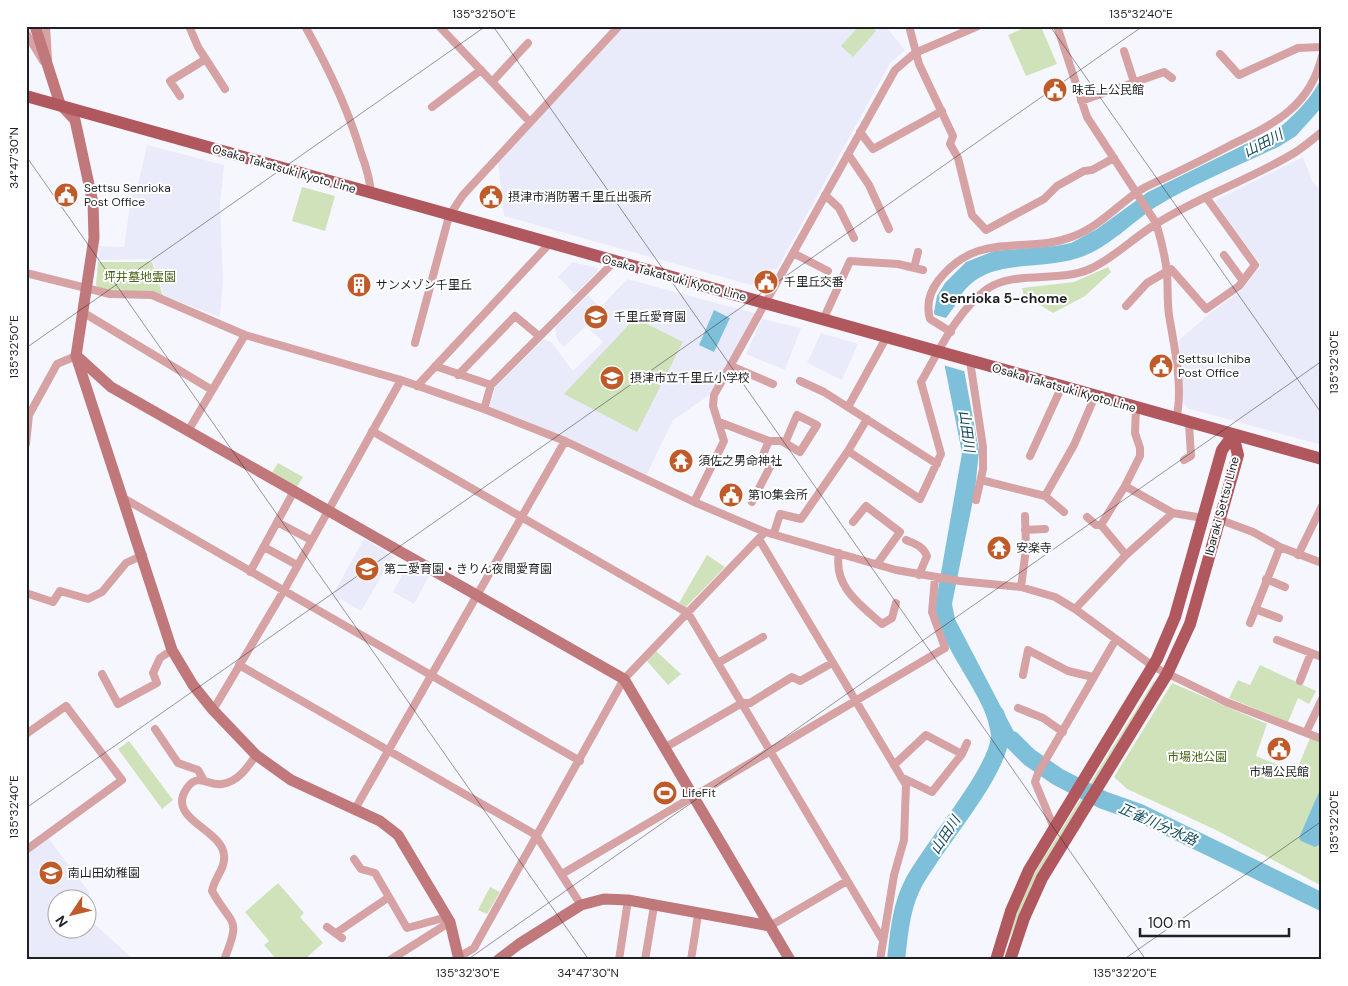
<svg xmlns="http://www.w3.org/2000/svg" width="1348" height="986" font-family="'DM Sans','Noto Sans JP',sans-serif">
	<rect width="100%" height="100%" fill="#f6f7fe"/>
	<path fill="#e9eafa" d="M625 26H885L905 50 890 63 777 269 762 271 751 285 504 216 498 162Z
		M147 145 224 165 220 204 223 282 220 317 164 296 152 259 98 260 99 246 124 247 133 185 138 184Z
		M1303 157 1312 181 1322 192V445L1187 408 1183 402 1179 340 1208 315 1242 290 1261 265 1217 205 1216 200Z
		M572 262 598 268V271L575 294 558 277Z
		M627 279 757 314 711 394 673 420 646 476 567 438 493 410 490 405 496 386 544 339 552 343 573 371 603 342 586 326 564 347 557 339 555 327 588 295 600 308Z
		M762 319 801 328 785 370 746 354Z
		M821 333 858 344 842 380 807 363Z
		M364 539 393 556 361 611 340 599 338 602 331 598Z
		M408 564 429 576 414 604 393 592Z
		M48 838 90 893 87 898H58V928H88V918L134 960H26V854Z"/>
	<path fill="#cfe2ba" d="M859 26H871L876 31 853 57 841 46Z
		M1028 26H1047L1042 29 1057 64 1026 76 1008 35Z
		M302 187 335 196 325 231 292 221Z
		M98 262H152L163 296C149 295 104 296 96 285Z
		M1108 267 1111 272 1085 296 1053 313 1024 295 1022 288 1074 282Z
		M635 318 683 342 637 432 564 394Z
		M278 463 303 477 296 488 271 474Z
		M707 555 725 567 686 607 679 603Z
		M656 651 681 674 668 685 647 661Z
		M1260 665 1316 691 1309 704 1298 698 1288 722 1229 698 1238 680 1250 685Z
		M1154 681 1155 682 1038 873 1005 949 1011 925 1034 874Z
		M1172 683 1267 724 1256 756 1296 772 1310 738 1322 743V886L1216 830 1127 789 1114 777Z
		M129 741 173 800 162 809 118 749Z
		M278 883 304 913 300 917 323 943 304 960H277L264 945 269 941 245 912Z
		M490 887 500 892 487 914 478 910Z"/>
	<path fill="#7ec0d9" d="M1322 77V107L1296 136 1280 146C1241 165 1191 185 1154 208 1129 225 1107 249 1078 258 1032 273 976 253 953 310L979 451 975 490 952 604 955 619 1014 732 1010 741 992 735C983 689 942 653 935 607L962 453 934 312 937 296 945 283 966 262 994 251 1055 246 1071 243 1097 229 1148 192 1280 127C1297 113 1312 97 1322 77Z
		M714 310 730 318 714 352 699 345Z
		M1322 785V838L1319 845 1315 847 1301 841 1299 838Z"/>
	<path fill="#f6f7fe" d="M954 307 960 335 967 372 943 365 932 314 946 318Z"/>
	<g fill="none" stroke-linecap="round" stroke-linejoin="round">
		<path stroke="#7ec0d9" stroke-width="18" d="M1000 736 1012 740 1029 757 1058 777 1103 800 1140 813 1322 902
			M896 960C899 933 901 906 914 882 934 845 997 774 1000 737 1000 730 997 722 996 715"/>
		<path stroke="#d6a2a4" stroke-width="8" d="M46 26 48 59
			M189 26 198 47 225 89
			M305 26C328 67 348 108 361 153 366 166 370 179 371 194
			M439 26 530 122
			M909 26 919 64 953 136 950 144 958 158 972 215 986 230 1044 199 1057 186 1084 171 1092 170 1114 158
			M1057 26 1087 117 1156 223C1161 239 1165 256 1167 273 1168 287 1167 301 1169 315 1174 346 1184 389 1176 419
			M26 33 43 61
			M1124 51 1134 82
			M1220 54 1239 75 1298 48 1322 47
			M492 82 528 43
			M180 96 170 81 206 59
			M1081 101 1164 72 1172 78
			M432 107 481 70
			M860 132 873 149 942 111
			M848 154 869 185 889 229
			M825 195 839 208 854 238
			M793 253 828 271
			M1224 255 1243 281
			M914 268 918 252
			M26 273 110 294 152 295 245 335 401 380 484 409 565 441 694 502 765 532 896 570 960 581 1021 587 1055 597 1075 609 1154 667 1226 702 1322 739
			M1126 306 1147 283 1171 269 1206 309 1239 286 1255 265 1206 197
			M84 313 212 390
			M823 320 850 261 898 264 923 270
			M951 332 930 319C926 305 929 293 938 281 979 228 1025 256 1074 236 1098 227 1116 207 1136 193 1145 186 1157 182 1167 177 1188 167 1210 156 1231 145 1274 124 1310 107 1322 56
			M415 343 449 216 463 195 619 26
			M970 361 983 447V469L976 500
			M435 366 491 385
			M731 366 773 384
			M458 375 515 316 539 336
			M800 381 824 392 937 464
			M417 386 550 243
			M848 407 886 338
			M484 409 491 385 614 262
			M719 422 769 441H781L785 443 797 415 817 425 800 452 785 443
			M188 431 245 335
			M372 431 688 613 882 939
			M26 444 29 415 57 364 76 356
			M848 451 867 419
			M1030 456 1062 386
			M1184 460 1191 456 1189 423
			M981 480 1045 496 1064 512
			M1125 486 1173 513 1203 518
			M1045 496 1074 445 1095 396
			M125 499 580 761
			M694 502 724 441 713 406 714 395 895 70 915 53 978 26
			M752 502 772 463 762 457 769 441
			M1087 517 1096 525H1101L1126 555
			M1218 519 1253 532 1280 547 1322 563
			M277 522 311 540
			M853 522 866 506 900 532 877 564
			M1101 525 1125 486 1140 456V448L1135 433 1136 408
			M1025 530 1045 529
			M774 533 780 514 801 519 848 451 920 499 941 454 921 382C939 351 957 311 987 289 1014 270 1059 283 1090 269 1114 258 1133 238 1156 224 1199 196 1250 180 1294 153 1304 147 1313 139 1322 132
			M759 539 906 785 904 840 894 875 880 960
			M906 540C915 544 923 546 927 556L919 575
			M264 547 297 565
			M839 553C833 586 859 604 882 624L892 618 896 603
			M1298 555 1322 506
			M250 572 294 491
			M1266 579 1285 587
			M1021 587 1026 549 1025 516
			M26 593 53 602 60 591 88 599 102 592 126 563 143 555
			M1075 609 1126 555 1173 513
			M1255 609 1279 618
			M1250 623 1280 547
			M1277 640 1322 657
			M718 663 763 637
			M239 665 536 835 581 905
			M102 674 118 704 157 683 153 673 160 658 172 650
			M1023 675 1028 650 1068 671 1093 677
			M1300 681 1311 653
			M1018 708 1043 718 1063 732
			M213 710 283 592 401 380
			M155 729 178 763 198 770 203 779
			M1306 733 1322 699
			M26 734 66 706 122 780 26 850
			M666 747 742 703H750L792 677 800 681 832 663
			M894 765 926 735 962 754
			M901 777 932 792 962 754 967 743
			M355 809 565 441
			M1054 828 1035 782 1038 773 1116 639
			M354 859 361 869 375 873 407 928 447 917
			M562 874 945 648 932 612 935 578
			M770 926 847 881
			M327 927 342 938
			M336 933 389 897
			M459 957 474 948 624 679 765 532
			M224 960C242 916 232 927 212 891 214 878 226 868 224 855 222 829 165 819 187 788 198 772 208 786 222 784 238 782 248 767 256 755
			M390 960 450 922
			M619 960 628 900
			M645 960 654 906
			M691 960 698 915"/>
		<path stroke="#c1787b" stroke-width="11" d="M35 26 60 104 75 120 93 203 94 238 76 356 172 650 193 685 213 710 256 755 291 780 380 821 398 835 450 922 459 960
			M78 357 111 387 624 679 790 960
			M498 960 519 944 581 905 604 899 628 900 770 926"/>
		<path stroke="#b1585e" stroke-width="12" d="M26 96 1322 459
			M996 960 1011 911 1029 870 1157 659 1175 617 1222 450 1233 435
			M1010 960 1024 918 1042 878 1167 674 1190 624 1238 455 1233 435"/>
	</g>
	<path fill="none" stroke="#1f2023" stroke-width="1" stroke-opacity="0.45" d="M493 26 1146 960M1050 26 1322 414M26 156 589 960M26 348 486 26M26 808 1143 26M26 952 31 960M467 960 1322 361M1123 960 1322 821"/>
	<defs>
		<symbol id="civic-disc" viewBox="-11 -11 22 22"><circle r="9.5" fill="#c05b29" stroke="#fff"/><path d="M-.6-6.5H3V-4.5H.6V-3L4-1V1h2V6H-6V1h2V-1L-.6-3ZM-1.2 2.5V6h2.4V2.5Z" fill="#fff"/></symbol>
		<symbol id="building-disc" viewBox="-11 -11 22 22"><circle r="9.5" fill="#c05b29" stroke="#fff"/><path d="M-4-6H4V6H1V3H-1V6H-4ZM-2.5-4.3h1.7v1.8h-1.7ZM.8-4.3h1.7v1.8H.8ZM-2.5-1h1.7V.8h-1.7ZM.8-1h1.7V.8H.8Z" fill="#fff"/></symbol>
		<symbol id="school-disc" viewBox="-11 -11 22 22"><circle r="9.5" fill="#c05b29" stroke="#fff"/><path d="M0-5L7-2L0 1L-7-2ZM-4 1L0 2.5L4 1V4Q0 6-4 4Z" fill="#fff"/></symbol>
		<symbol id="temple-disc" viewBox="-11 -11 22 22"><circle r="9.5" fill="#c05b29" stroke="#fff"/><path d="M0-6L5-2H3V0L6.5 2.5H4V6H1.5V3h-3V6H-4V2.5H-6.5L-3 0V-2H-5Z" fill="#fff"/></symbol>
		<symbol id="stadium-disc" viewBox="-11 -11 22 22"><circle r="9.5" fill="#c05b29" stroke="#fff"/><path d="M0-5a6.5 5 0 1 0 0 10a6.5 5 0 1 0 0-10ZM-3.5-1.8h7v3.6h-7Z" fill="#fff"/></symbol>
	</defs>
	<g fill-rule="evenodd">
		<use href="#civic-disc" x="1041" y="76" width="28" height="28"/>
		<use href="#civic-disc" x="52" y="181" width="28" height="28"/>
		<use href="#civic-disc" x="477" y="183" width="28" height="28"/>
		<use href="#civic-disc" x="752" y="268" width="28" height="28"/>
		<use href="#building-disc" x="345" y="271" width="28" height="28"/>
		<use href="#school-disc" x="582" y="303" width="28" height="28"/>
		<use href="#civic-disc" x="1147" y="352" width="28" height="28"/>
		<use href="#school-disc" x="598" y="364" width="28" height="28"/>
		<use href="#temple-disc" x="667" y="447" width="28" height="28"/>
		<use href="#civic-disc" x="717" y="481" width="28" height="28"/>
		<use href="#temple-disc" x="985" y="534" width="28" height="28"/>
		<use href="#school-disc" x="353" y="555" width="28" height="28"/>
		<use href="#civic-disc" x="1265" y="735" width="28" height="28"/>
		<use href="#stadium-disc" x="651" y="779" width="28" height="28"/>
		<use href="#school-disc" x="37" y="859" width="28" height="28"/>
	</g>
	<g text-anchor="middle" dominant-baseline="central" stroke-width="4" stroke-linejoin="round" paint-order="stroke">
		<g font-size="12" fill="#1f2023" stroke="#fff" text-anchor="start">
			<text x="1072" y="90">味舌上公民館</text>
			<text x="84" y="188">Settsu Senrioka<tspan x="84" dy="14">Post Office</tspan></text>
			<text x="508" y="197">摂津市消防署千里丘出張所</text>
			<text x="784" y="282">千里丘交番</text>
			<text x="376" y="285">サンメゾン千里丘</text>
			<text x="614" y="317">千里丘愛育園</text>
			<text x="1178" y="359">Settsu Ichiba<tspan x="1178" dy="14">Post Office</tspan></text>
			<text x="630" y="378">摂津市立千里丘小学校</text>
			<text x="698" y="461">須佐之男命神社</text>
			<text x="748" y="495">第10集会所</text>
			<text x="1016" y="548">安楽寺</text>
			<text x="384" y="569">第二愛育園・きりん夜間愛育園</text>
			<text x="1279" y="772" text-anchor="middle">市場公民館</text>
			<text x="682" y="793">LifeFit</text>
			<text x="68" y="873">南山田幼稚園</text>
		</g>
		<g font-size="12" fill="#1f2023" stroke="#fff">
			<text transform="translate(284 169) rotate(16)">Osaka Takatsuki Kyoto Line</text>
			<text transform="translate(674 278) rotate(15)">Osaka Takatsuki Kyoto Line</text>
			<text transform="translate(1064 388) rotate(16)">Osaka Takatsuki Kyoto Line</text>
			<text transform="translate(1222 506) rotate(-75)">Ibaraki Settsu Line</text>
		</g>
		<g font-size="12" fill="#466216" stroke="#fff">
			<text x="140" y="277">坪井墓地霊園</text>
			<text x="1197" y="757">市場池公園</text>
		</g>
		<g font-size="14" font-style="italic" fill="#144c5e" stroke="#fff">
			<text transform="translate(1263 143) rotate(-28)">山田川</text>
			<text transform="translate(967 431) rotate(82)">山田川</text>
			<text transform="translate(1158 824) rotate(24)">正雀川分水路</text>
			<text transform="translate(945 835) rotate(-57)">山田川</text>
		</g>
		<g font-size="14" font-weight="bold" fill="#1f2023" stroke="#fff">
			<text x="1004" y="298">Senrioka 5-chome</text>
		</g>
	</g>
	<rect width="1348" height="986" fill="none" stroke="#ffffff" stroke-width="55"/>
	<g transform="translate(72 914) rotate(235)"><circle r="24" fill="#ffffff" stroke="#a5a6a7"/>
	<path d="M0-4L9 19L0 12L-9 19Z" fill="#c05b29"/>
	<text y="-8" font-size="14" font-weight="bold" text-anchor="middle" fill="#1f2023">N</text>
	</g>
	<path d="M1140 928v8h149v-8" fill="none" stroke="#1f2023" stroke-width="2.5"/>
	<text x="1148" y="928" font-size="15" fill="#1f2023" stroke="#ffffff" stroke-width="4" paint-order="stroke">100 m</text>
	<rect x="28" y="28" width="1292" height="930" fill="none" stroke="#1f2023" stroke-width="2"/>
	<g font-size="12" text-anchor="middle" fill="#1f2023">
		<text x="484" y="18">135°32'50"E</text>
		<text x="1141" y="18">135°32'40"E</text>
		<text transform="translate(14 158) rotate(-90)" y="4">34°47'30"N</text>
		<text transform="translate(14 347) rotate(-90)" y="4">135°32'50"E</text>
		<text transform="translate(1334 362) rotate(-90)" y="4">135°32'30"E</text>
		<text transform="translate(14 807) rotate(-90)" y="4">135°32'40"E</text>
		<text transform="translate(1334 822) rotate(-90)" y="4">135°32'20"E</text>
		<text x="468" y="977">135°32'30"E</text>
		<text x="588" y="977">34°47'30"N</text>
		<text x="1125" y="977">135°32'20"E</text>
	</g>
</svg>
